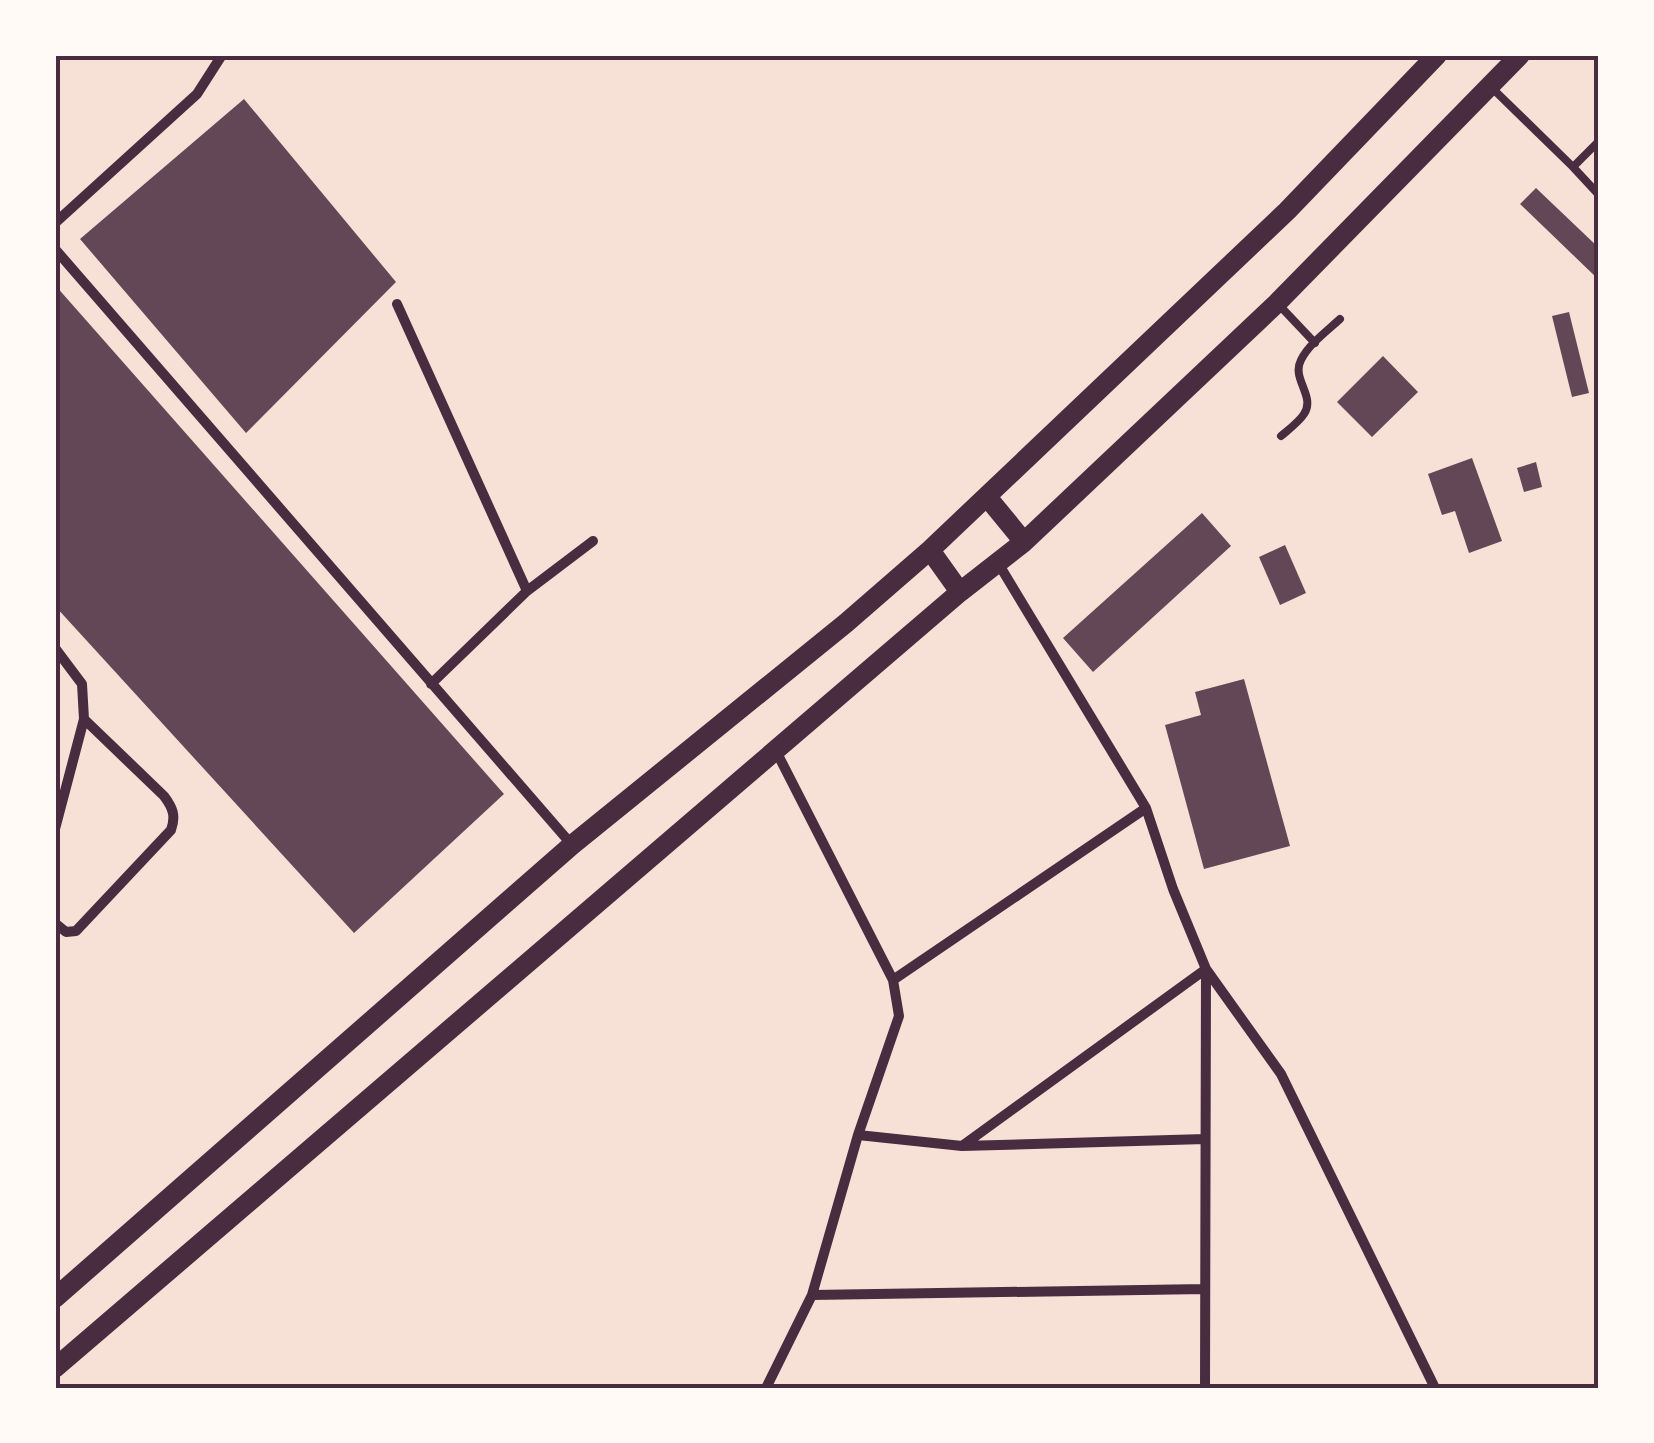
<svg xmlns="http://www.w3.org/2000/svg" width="1654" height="1443" font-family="'Playfair Display',serif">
	<rect width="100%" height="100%" fill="#f7e1d7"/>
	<path fill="#644757" d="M244 99 396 282 246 433 80 239Z
		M1536 188 1599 248V280L1520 204Z
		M55 285 504 794 354 933 55 606Z
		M1569 312 1589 393 1572 397 1552 316Z
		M1383 356 1418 392 1372 437 1337 402Z
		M1472 458 1502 541 1469 553 1455 511 1442 515 1428 474Z
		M1536 462 1542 487 1524 492 1517 468Z
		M1202 513 1231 546 1093 672 1063 638Z
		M1285 545 1306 593 1280 605 1259 557Z
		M1244 679 1290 846 1204 869 1165 725 1201 715 1195 692Z"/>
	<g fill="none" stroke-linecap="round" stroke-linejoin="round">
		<path stroke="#4a2c40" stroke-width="8" d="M1492 88 1573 167 1599 141
			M1573 167 1599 195
			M1280 306 1315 343
			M1281 436C1288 430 1299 422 1304 414 1316 396 1291 379 1301 360 1309 344 1327 331 1340 319"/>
		<path stroke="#4a2c40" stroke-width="10" d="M55 223 197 94 222 55
			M55 249 572 845
			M397 304 527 591
			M998 563 1146 808 1173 889 1206 969 1205 1388
			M55 648 82 684 84 719 55 829
			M431 684 527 591 593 541
			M55 923 66 932 76 931 171 830C176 816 173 808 164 796L84 719
			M893 980 1146 808
			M858 1135 962 1146 1205 1139
			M962 1146 1206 969 1281 1074 1435 1388
			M812 1295 1205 1289
			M766 1388 812 1295 858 1135 899 1016 893 980 776 751"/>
		<path stroke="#4a2c40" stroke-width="20" d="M988 498 1024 542
			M930 550 960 592
			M55 1298 572 845 846 623 930 550 1287 211 1437 55
			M55 1368 960 592 1024 542 1277 303 1520 55"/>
	</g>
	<rect width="1654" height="1443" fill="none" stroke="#fffaf5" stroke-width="115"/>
	<rect x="58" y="58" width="1538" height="1328" fill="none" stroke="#4a2c40" stroke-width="4"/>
</svg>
